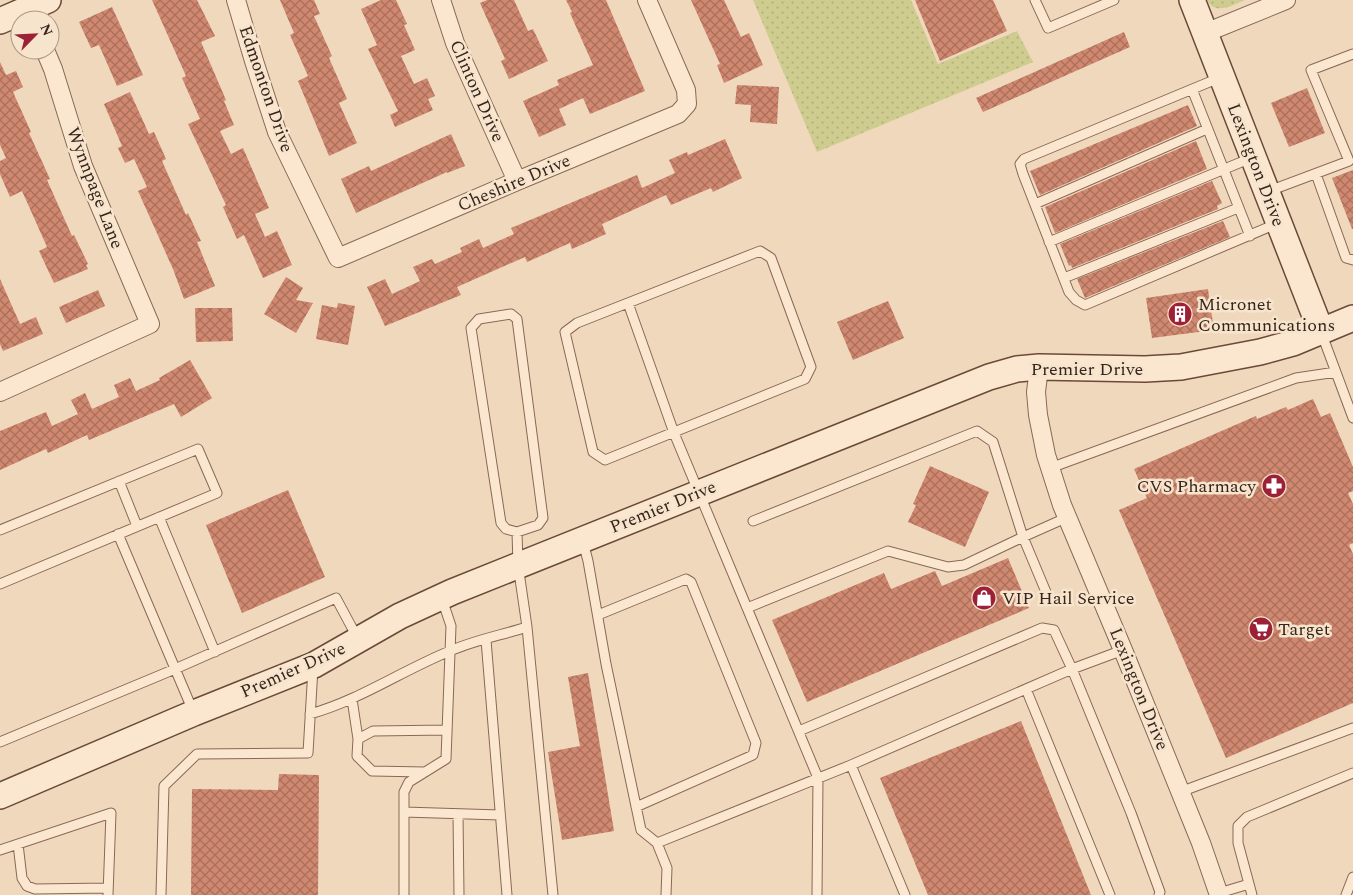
<svg xmlns="http://www.w3.org/2000/svg" width="1353" height="895" font-family="Spectral,serif">
	<defs>
		<pattern id="grass-dots" width="8" height="8" patternUnits="userSpaceOnUse" patternTransform="scale(1.25)"><rect width="8" height="8" fill="#cfcc90"/><path d="M2 2h.1M6 6h.1" fill="none" stroke="#b2af7c" stroke-width="1.8" stroke-linecap="round"/></pattern>
		<pattern id="building-cross-hatch" width="8" height="8" patternUnits="userSpaceOnUse" patternTransform="scale(1.25)"><rect width="8" height="8" fill="#d18870"/><path d="M0 0l8 8M0 8l8-8" fill="none" stroke="#aa6f5b"/></pattern>
	</defs>
	<rect width="100%" height="100%" fill="#f0d8bd"/>
	<path fill="url(#grass-dots)" d="M753 0H911L938 64 1017 31 1033 62 817 152Z
		M1207 0H1245C1233 5 1215 16 1207 0Z"/>
	<path fill="url(#building-cross-hatch)" d="M152 0H197L215 36 201 42 226 100 224 101 234 125 220 131 231 154 243 148 269 208 255 214 265 237 277 231 292 265 263 278 244 235 237 239 223 207 226 205 188 124 200 119 182 78 186 76Z
		M280 0H314L320 14 314 16 332 56 329 58 347 99 339 103 357 143 329 156 298 81 308 76 290 35 294 33Z
		M381 0H396L407 24 404 25 415 50 401 56 414 84 427 78 435 96 428 99 433 110 395 127 390 115 398 111 368 49 377 45 361 9Z
		M487 0H514L528 31 533 29 548 61 509 79 501 61 505 59 480 3Z
		M566 0H606L645 91 590 114 583 98 559 109 566 125 539 137 523 101 559 85 557 80 593 65 570 13 572 12Z
		M691 0H724L741 37 749 33 763 65 724 83 717 65 720 64Z
		M915 0H993L1007 31 940 61Z
		M112 7 143 75 117 86 99 45 91 48 79 22Z
		M1124 32 1130 47 983 112 976 98Z
		M0 62 6 75 16 71 23 87 13 92 31 132 29 133 50 179 47 180 72 236 74 235 88 264 86 265 88 269 54 283 39 251 47 247 22 191 10 197 0 174V161L6 158 0 145Z
		M737 85 779 87 777 124 750 122 751 105 735 104Z
		M1307 88 1325 133 1289 147 1271 103Z
		M130 92 149 134 154 132 166 159 162 161 186 215 188 213 201 241 197 242 215 286 184 299 173 269 138 191 147 187 134 159 125 163 118 148 122 146 104 104Z
		M1188 105 1197 126 1040 195 1030 171Z
		M451 134 465 166 447 173V172L356 213 341 179 369 166 371 171Z
		M725 139 742 178 713 192 711 188 671 205 666 195 602 224 606 234 572 249 570 243 527 262 525 257 457 287 461 295 385 326 367 287 385 279 392 294 420 281 413 267 432 259 435 264 462 252 460 248 479 239 483 248 514 234 511 228 637 175 642 188 675 173 669 160 687 152 688 155Z
		M1196 141 1207 169 1055 233 1045 207Z
		M1353 170V229H1352L1332 178Z
		M1212 181 1222 203 1217 206 1218 209 1072 268 1071 265 1069 266 1060 244Z
		M1223 221 1230 237 1085 298 1077 279Z
		M286 277 303 288 296 300 313 303 296 333 264 314Z
		M0 279 20 324 36 317 43 334 3 351 0 344Z
		M1208 289 1214 330 1152 338 1146 298Z
		M98 290 105 306 66 323 59 307Z
		M888 301 904 338 853 360 837 322Z
		M338 303 355 306 348 345 316 339 322 305 337 308Z
		M195 308H232L233 341 196 342Z
		M190 360 212 398 181 417 174 404 89 440 87 435 48 453 46 449 0 470V431L46 412 52 426 78 414 71 400 85 393 92 409 119 397 114 385 130 378 136 391 160 380 159 378Z
		M1313 399 1321 417 1330 413 1353 467V491L1348 493 1353 504V543L1349 545 1353 554V703L1226 758 1119 510 1147 498 1134 469 1256 416 1257 419 1286 407 1288 410Z
		M930 466 989 492 965 547 908 522 916 505 913 504Z
		M288 490 325 577 242 613 206 525Z
		M1008 558 1029 608 807 702 772 620 884 573 891 589 935 571 942 586Z
		M588 673 614 831 562 840 548 752 580 746 568 677Z
		M1021 721 1091 895H928L880 778Z
		M279 774 319 775 318 895H191L192 789 278 790Z"/>
	<g fill="none" stroke-linecap="round" stroke-linejoin="round">
		<defs>
			<path id="lane" d="M1035 0 1048 28 1114 0
				M1219 78 1024 159 1020 164 1023 174 1069 292 1076 300 1085 305 1276 224
				M1192 89 1250 236
				M1316 174 1346 258 1353 260
				M1269 191 1349 161 1311 70 1353 54
				M1035 204 1207 129
				M1049 242 1251 158
				M760 251 771 258 811 367 805 379 605 460 593 452 565 332 577 323Z
				M1064 278 1238 208
				M628 303 674 433 818 778 817 895
				M1321 332 1353 418
				M1050 468 1296 378 1336 372
				M119 481 137 526
				M159 517 215 652
				M0 530 198 449 217 493 0 584
				M517 532 538 525 543 518 517 319 511 314 479 319 471 328 501 523 506 529 517 532 518 565 527 627 553 895
				M118 534 193 711
				M583 542 588 561 606 664 641 830 657 843 667 868 666 895
				M1046 592 1023 537 1068 517
				M747 608 888 551 948 567 964 565 1023 537 993 442 977 431 753 521
				M598 615 686 579 691 582 756 743 753 755 636 807
				M486 640 507 895
				M1026 689 1110 895
				M352 699 358 739
				M310 714C360 700 403 670 450 651 475 640 502 635 527 627
				M799 731 1042 628 1054 630 1072 669 1123 650
				M0 742 175 669 336 598 358 639
				M851 765 905 895
				M425 772 372 771 357 756 358 739 373 731 447 730
				M1180 792 1353 728
				M404 812 500 815
				M458 814 459 895
				M657 843 851 765 1072 669 1131 813 1160 892 1159 895
				M18 844 22 878 27 886 35 889 108 888
				M0 850 111 813 108 895
				M1219 893 1249 884
				M161 895 164 786 197 754 308 753 313 668
				M404 895V792L409 782 446 759 451 626 442 599
				M1252 895 1238 843V826L1247 817 1353 773
				M1346 895 1353 877"/>
			<path id="street" d="M236 0 254 61 277 132 338 258 517 181 678 114 687 104 686 90 647 0
				M441 0 455 43 517 181
				M1205 33 1286 0
				M1039 367 1036 392 1038 415 1046 455 1062 505 1123 650 1201 843 1219 895
				M0 392 150 324 83 166 53 69 45 50"/>
			<path id="secondary" d="M1192 0 1321 331
				M0 21 48 0
				M0 796 194 713 314 665 400 616 452 592 989 377 1017 369 1039 367 1145 369 1181 367 1260 352 1293 343 1353 318"/>
		</defs>
		<use href="#lane" stroke="#896855" stroke-width="11"/>
		<use href="#street" stroke="#896855" stroke-width="20"/>
		<use href="#secondary" stroke="#6b4938" stroke-width="28"/>
		<use href="#lane" stroke="#fbe7d0" stroke-width="9"/>
		<use href="#street" stroke="#fbe7d0" stroke-width="18"/>
		<use href="#secondary" stroke="#fbe7d0" stroke-width="25"/>
	</g>
	<defs>
		<symbol id="building-disc" viewBox="-11 -11 22 22"><circle r="9.5" fill="#9c2136" stroke="#f7e4cd"/><path d="M-4-6H4V6H1V3H-1V6H-4ZM-2.5-4.3h1.7v1.8h-1.7ZM.8-4.3h1.7v1.8H.8ZM-2.5-1h1.7V.8h-1.7ZM.8-1h1.7V.8H.8Z" fill="#fff"/></symbol>
		<symbol id="pharmacy-disc" viewBox="-11 -11 22 22"><circle r="9.5" fill="#9c2136" stroke="#f7e4cd"/><path d="M-2-6h4v4h4v4h-4v4h-4v-4h-4v-4h4Z" fill="#fff"/></symbol>
		<symbol id="shop-disc" viewBox="-11 -11 22 22"><circle r="9.5" fill="#9c2136" stroke="#f7e4cd"/><path d="M-5-2.5h2.3a2.7 3.5 0 0 1 5.4 0H5L5.5 6h-11ZM-1.5-2.5h3a1.5 2.3 0 0 0-3 0Z" fill="#fff"/></symbol>
		<symbol id="supermarket-disc" viewBox="-11 -11 22 22"><circle r="9.5" fill="#9c2136" stroke="#f7e4cd"/><path d="M-6-5.5h2.5l.6 2H6L4.5 2H-2.5L-4.4-4H-6ZM-1.5 3.2a1.3 1.3 0 1 0 .1 0ZM3 3.2a1.3 1.3 0 1 0 .1 0Z" fill="#fff"/></symbol>
	</defs>
	<g fill-rule="evenodd">
		<use href="#building-disc" x="1166" y="300" width="28" height="28"/>
		<use href="#pharmacy-disc" x="1260" y="472" width="28" height="28"/>
		<use href="#shop-disc" x="970" y="584" width="28" height="28"/>
		<use href="#supermarket-disc" x="1247" y="615" width="28" height="28"/>
	</g>
	<g text-anchor="middle" dominant-baseline="central" stroke-width="5" stroke-linejoin="round" paint-order="stroke">
		<g font-size="18" fill="#37241b" stroke="#f7e4cd">
			<text transform="translate(266 89) rotate(71)">Edmonton Drive</text>
			<text transform="translate(477 91) rotate(66)">Clinton Drive</text>
			<text transform="translate(1256 165) rotate(69)">Lexington Drive</text>
			<text transform="translate(514 183) rotate(-23)">Cheshire Drive</text>
			<text transform="translate(95 188) rotate(69)">Wynnpage Lane</text>
			<text x="1087" y="369">Premier Drive</text>
			<text transform="translate(663 507) rotate(-22)">Premier Drive</text>
			<text transform="translate(293 670) rotate(-24)">Premier Drive</text>
			<text transform="translate(1139 689) rotate(68)">Lexington Drive</text>
		</g>
		<g font-size="18" fill="#37241b" stroke="#f7e4cd" text-anchor="start">
			<text x="1198" y="304">Micronet<tspan x="1198" dy="21">Communications</tspan></text>
			<text x="1256" y="486" text-anchor="end">CVS Pharmacy</text>
			<text x="1002" y="598">VIP Hail Service</text>
			<text x="1278" y="629">Target</text>
		</g>
	</g>
	<g transform="translate(35 35) rotate(66)"><circle r="24" fill="#f7e4cd" stroke="#aa9786"/>
	<path d="M0-4L9 19L0 12L-9 19Z" fill="#9c2136"/>
	<text y="-8" font-size="14" font-weight="bold" text-anchor="middle" fill="#37241b">N</text>
	</g>
</svg>
